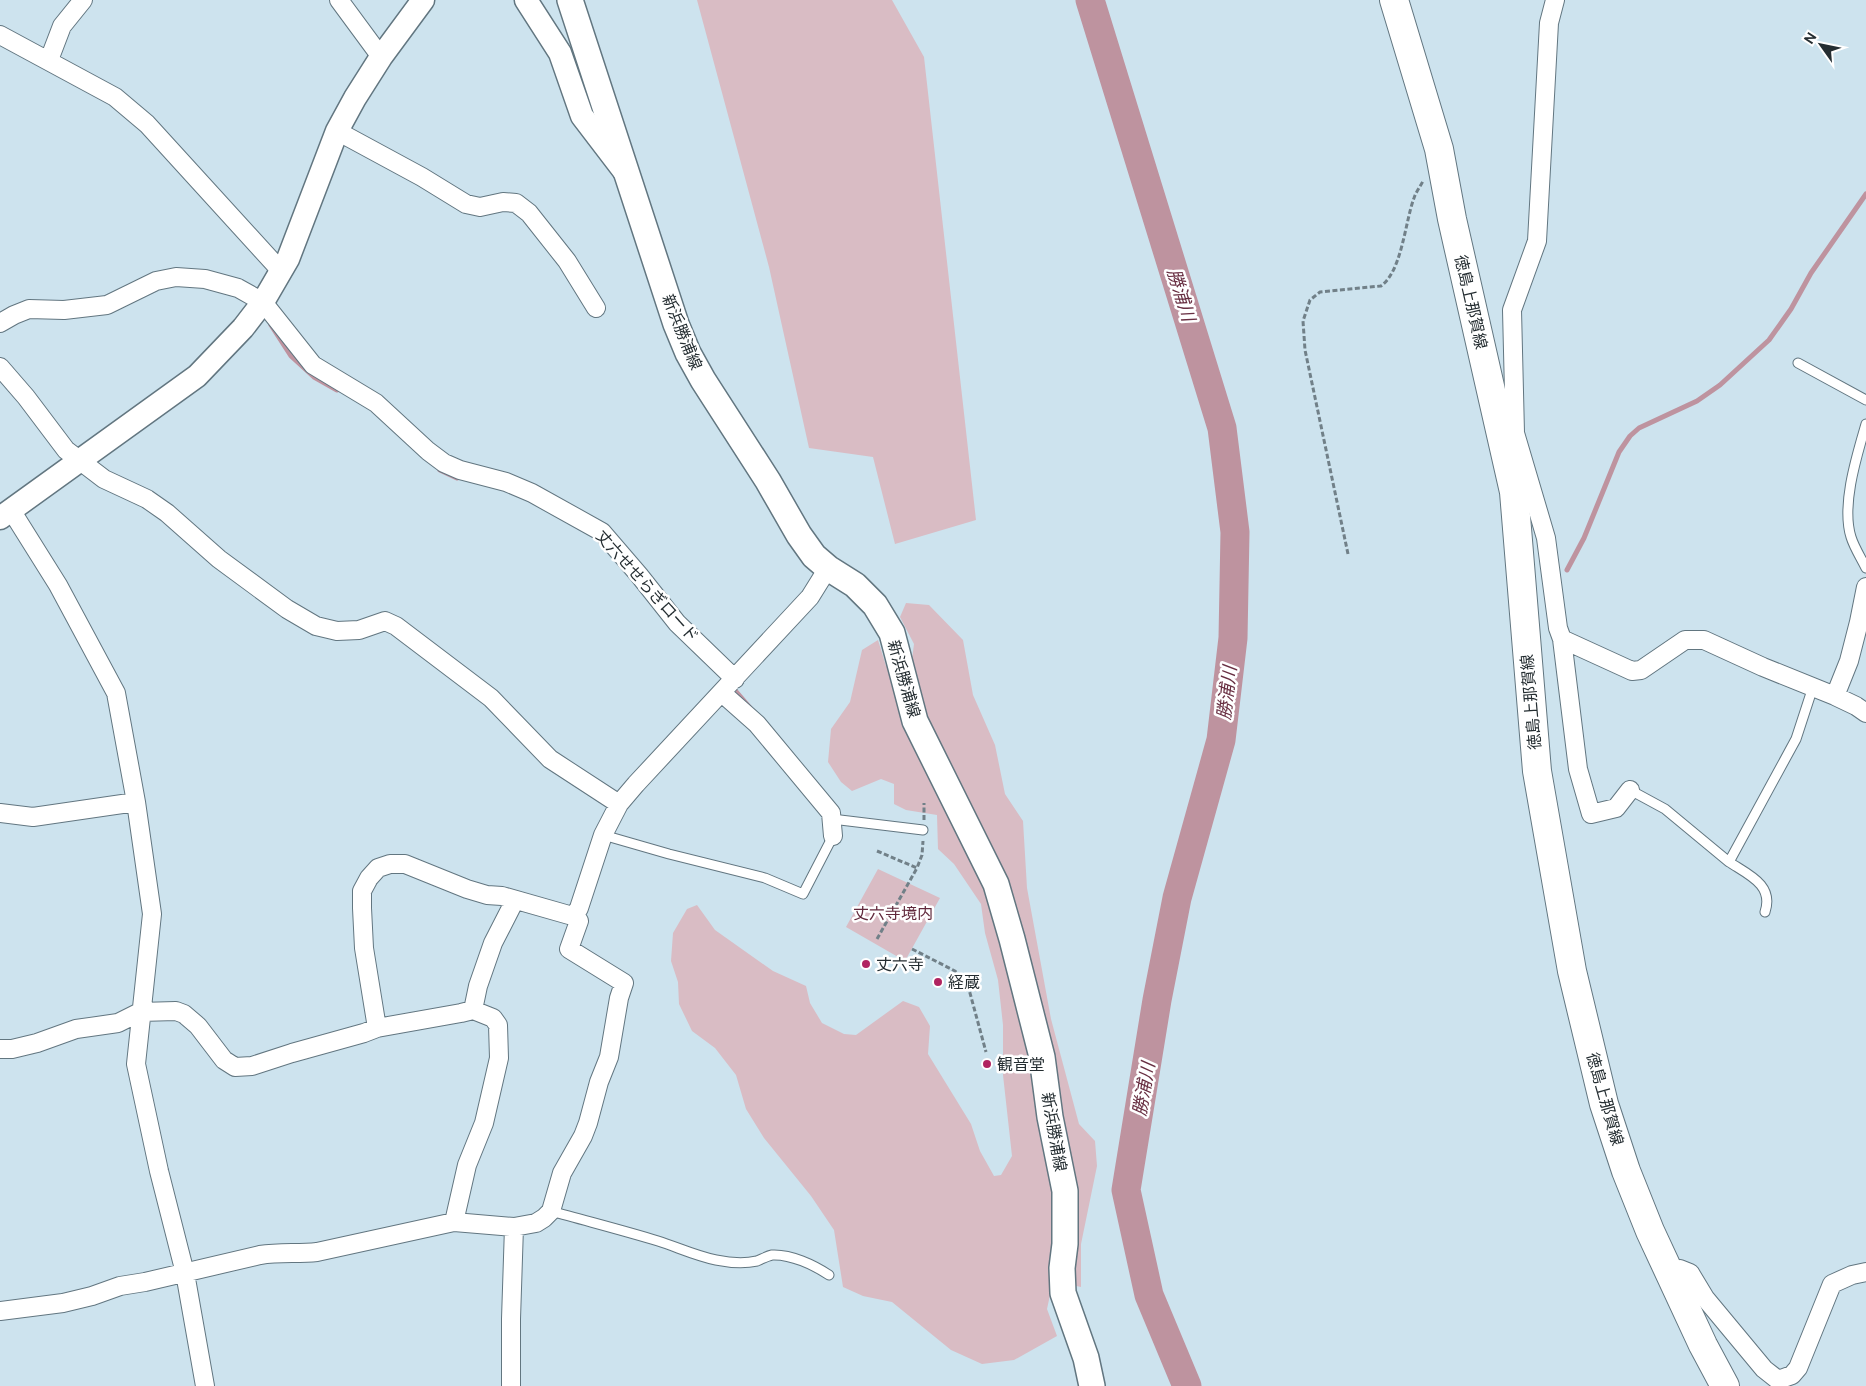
<svg xmlns="http://www.w3.org/2000/svg" width="1866" height="1386" font-family="'DM Sans','Noto Sans JP',sans-serif">
	<rect width="100%" height="100%" fill="#cde3ee"/>
	<path fill="#d9bcc4" d="M697 0H892L924 57 976 520 895 544 873 457 809 448 769 267Z
		M906 603 929 605 963 640 973 695 995 745 1005 794 1023 821 1027 888 1051 1019 1079 1124 1095 1141 1097 1166 1081 1244V1287L1053 1281 1047 1309 1057 1336 1014 1360 982 1364 951 1350 892 1302 863 1296 843 1287 834 1230 811 1196 764 1138 746 1109 736 1075 715 1048 692 1031 679 1004 678 982 671 961 673 933 687 909 697 905 715 930 773 971 806 986 810 1003 822 1023 844 1034 856 1035 903 1001 919 1007 930 1026 928 1054 971 1124 980 1151 994 1176 1001 1175 1012 1156 1003 1075V1025L998 980 985 933 981 904 954 864 938 849 937 815 906 810 894 804V784L881 779 852 791 841 782 828 762 831 729 850 702 862 650 878 640 886 666 911 667 914 644 900 617Z
		M878 869 940 898 905 961 846 927Z"/>
	<g fill="none" stroke-linecap="round" stroke-linejoin="round">
		<path stroke="#be939f" stroke-width="5" d="M271 325 291 356 314 377 337 390
			M440 470 457 478
			M1567 570 1584 538 1619 452 1630 436 1639 428 1697 401 1720 385 1769 340 1791 309 1811 273 1866 194
			M731 686 750 708"/>
		<path stroke="#be939f" stroke-width="29" d="M1090 0 1222 428 1235 532 1233 638 1221 740 1177 898 1157 1000 1126 1190 1149 1295 1187 1386"/>
		<defs>
			<path id="service" d="M1798 363 1866 400
				M1866 424C1857 455 1841 505 1851 537 1854 547 1861 558 1866 568
				M1630 790 1665 809 1729 862
				M832 819 923 830
				M603 835 669 854 765 878 803 894 833 836
				M1765 912C1774 885 1749 875 1729 862L1796 739 1813 687
				M551 1211C586 1221 622 1230 658 1241 677 1247 696 1256 716 1260 731 1263 743 1264 757 1261 762 1259 767 1256 772 1255 791 1254 814 1265 829 1275"/>
			<path id="minor" d="M339 0 381 57
				M1555 0 1549 23 1537 241 1512 310 1515 433 1546 538 1558 628 1562 639 1632 671 1641 670 1685 640H1704L1763 667 1835 696 1856 706 1866 713
				M0 35 115 97 147 124 281 271
				M49 60 62 26 83 0
				M337 131 422 177 466 204 480 207 503 202 516 203 529 213 567 261 596 308
				M0 323 14 315 29 309 64 310 107 305 156 281 176 277 205 279 238 288 263 302 313 365 376 403 428 451 444 463 460 470 506 482 532 493 602 532 639 575 677 623 735 679
				M0 367 26 397 66 450 104 479 147 499 167 513 219 559 287 609 316 626 337 631 359 630 385 621 396 626 491 698 550 759 619 804
				M11 510 58 585 116 693 136 802 152 914 136 1064 159 1171 185 1273 205 1386
				M1562 639 1578 769 1591 814 1616 808 1630 790
				M722 693 757 724 831 813 833 836
				M1835 696 1849 661 1859 622 1866 587
				M0 813 33 817 136 802
				M377 1028 364 948 362 908V891L369 878 378 868 390 864H405L467 889 487 895 502 896 569 915H575L579 908 603 835 619 804 636 784 810 597 828 568
				M0 1049H12L37 1043 76 1029 118 1023 140 1012 176 1011 184 1014 198 1026 224 1060 235 1067 252 1066 292 1053 364 1033 377 1028 461 1013 473 1010 478 986 493 943 515 900
				M454 1222 467 1165 484 1123 499 1058 498 1025 493 1018 473 1010
				M1670 1272 1680 1269 1690 1273 1705 1298 1764 1369 1778 1380 1792 1375 1798 1368 1832 1284 1852 1275 1866 1272
				M0 1311 63 1303 92 1296 120 1286 145 1282 260 1255C280 1252 298 1254 317 1252L454 1222 514 1227 536 1223 544 1218 551 1211 562 1173 583 1136 588 1123 599 1082 609 1057 619 998 624 983 569 949 579 921 575 915
				M511 1386V1319L514 1227"/>
			<path id="tertiary" d="M526 0 560 53 582 116 624 171
				M0 518 197 376 243 328 263 302 288 259 337 131 355 98 381 57 423 0"/>
			<path id="secondary" d="M570 0 676 324 688 353 703 380 768 481 799 535 814 556 828 568 855 585 875 605 892 633 915 721 996 884 1012 939 1042 1057 1050 1117 1065 1191V1244L1062 1268 1063 1293 1086 1358 1092 1386"/>
			<path id="primary" d="M1394 0 1439 149 1452 219 1514 492 1537 771 1572 971 1604 1104 1626 1171 1650 1231 1703 1345 1725 1386"/>
		</defs>
		<use href="#service" stroke="#627680" stroke-width="11"/>
		<use href="#minor" stroke="#627680" stroke-width="20"/>
		<use href="#tertiary" stroke="#627680" stroke-width="25"/>
		<use href="#secondary" stroke="#627680" stroke-width="28"/>
		<use href="#primary" stroke="#627680" stroke-width="30"/>
		<path stroke="#718088" stroke-width="3" stroke-dasharray="5 2.5" stroke-linecap="butt" d="M1348 554 1305 350 1303 321 1310 300 1320 292 1381 286C1402 271 1405 222 1414 198 1416 192 1420 187 1423 181
			M924 820V803
			M877 851 917 868 922 855 923 841
			M877 939 917 868
			M912 949 955 971 967 982 986 1052"/>
		<use href="#service" stroke="#fff" stroke-width="9"/>
		<use href="#minor" stroke="#fff" stroke-width="18"/>
		<use href="#tertiary" stroke="#fff" stroke-width="22"/>
		<use href="#secondary" stroke="#fff" stroke-width="25"/>
		<use href="#primary" stroke="#fff" stroke-width="28"/>
	</g>
	<g fill="#b02360" stroke="#fff" stroke-width="2">
		<circle cx="866" cy="964" r="5"/>
		<circle cx="938" cy="982" r="5"/>
		<circle cx="987" cy="1064" r="5"/>
	</g>
	<g text-anchor="middle" dominant-baseline="central" stroke-width="5" stroke-linejoin="round" paint-order="stroke">
		<g font-size="16" fill="#242d31" stroke="#fff">
			<text transform="translate(1471 302) rotate(77)">徳島上那賀線</text>
			<text transform="translate(682 332) rotate(68)">新浜勝浦線</text>
			<text transform="translate(647 586) rotate(48)">丈六せせらぎロード</text>
			<text transform="translate(904 679) rotate(74)">新浜勝浦線</text>
			<text transform="translate(1531 702) rotate(-95)">徳島上那賀線</text>
			<text transform="translate(1605 1099) rotate(74)">徳島上那賀線</text>
			<text transform="translate(1054 1132) rotate(80)">新浜勝浦線</text>
		</g>
		<g font-size="16" fill="#61293c" stroke="#fff">
			<text x="893" y="913">丈六寺境内</text>
		</g>
		<g font-size="16" fill="#242d31" stroke="#fff" text-anchor="start">
			<text x="876" y="964">丈六寺</text>
			<text x="948" y="982">経蔵</text>
			<text x="997" y="1064">観音堂</text>
		</g>
		<g font-size="18" font-style="italic" fill="#682f42" stroke="#fff">
			<text transform="translate(1181 295) rotate(73)">勝浦川</text>
			<text transform="translate(1227 693) rotate(-83)">勝浦川</text>
			<text transform="translate(1144 1089) rotate(-80)">勝浦川</text>
		</g>
	</g>
	<g transform="translate(1821 45) rotate(303)" stroke="#ffffff" stroke-width="4" paint-order="stroke">
	<path d="M0-4L9 19L0 12L-9 19Z" fill="#242d31"/>
	<text y="-8" font-size="14" font-weight="bold" text-anchor="middle" fill="#242d31">N</text>
	</g>
</svg>
